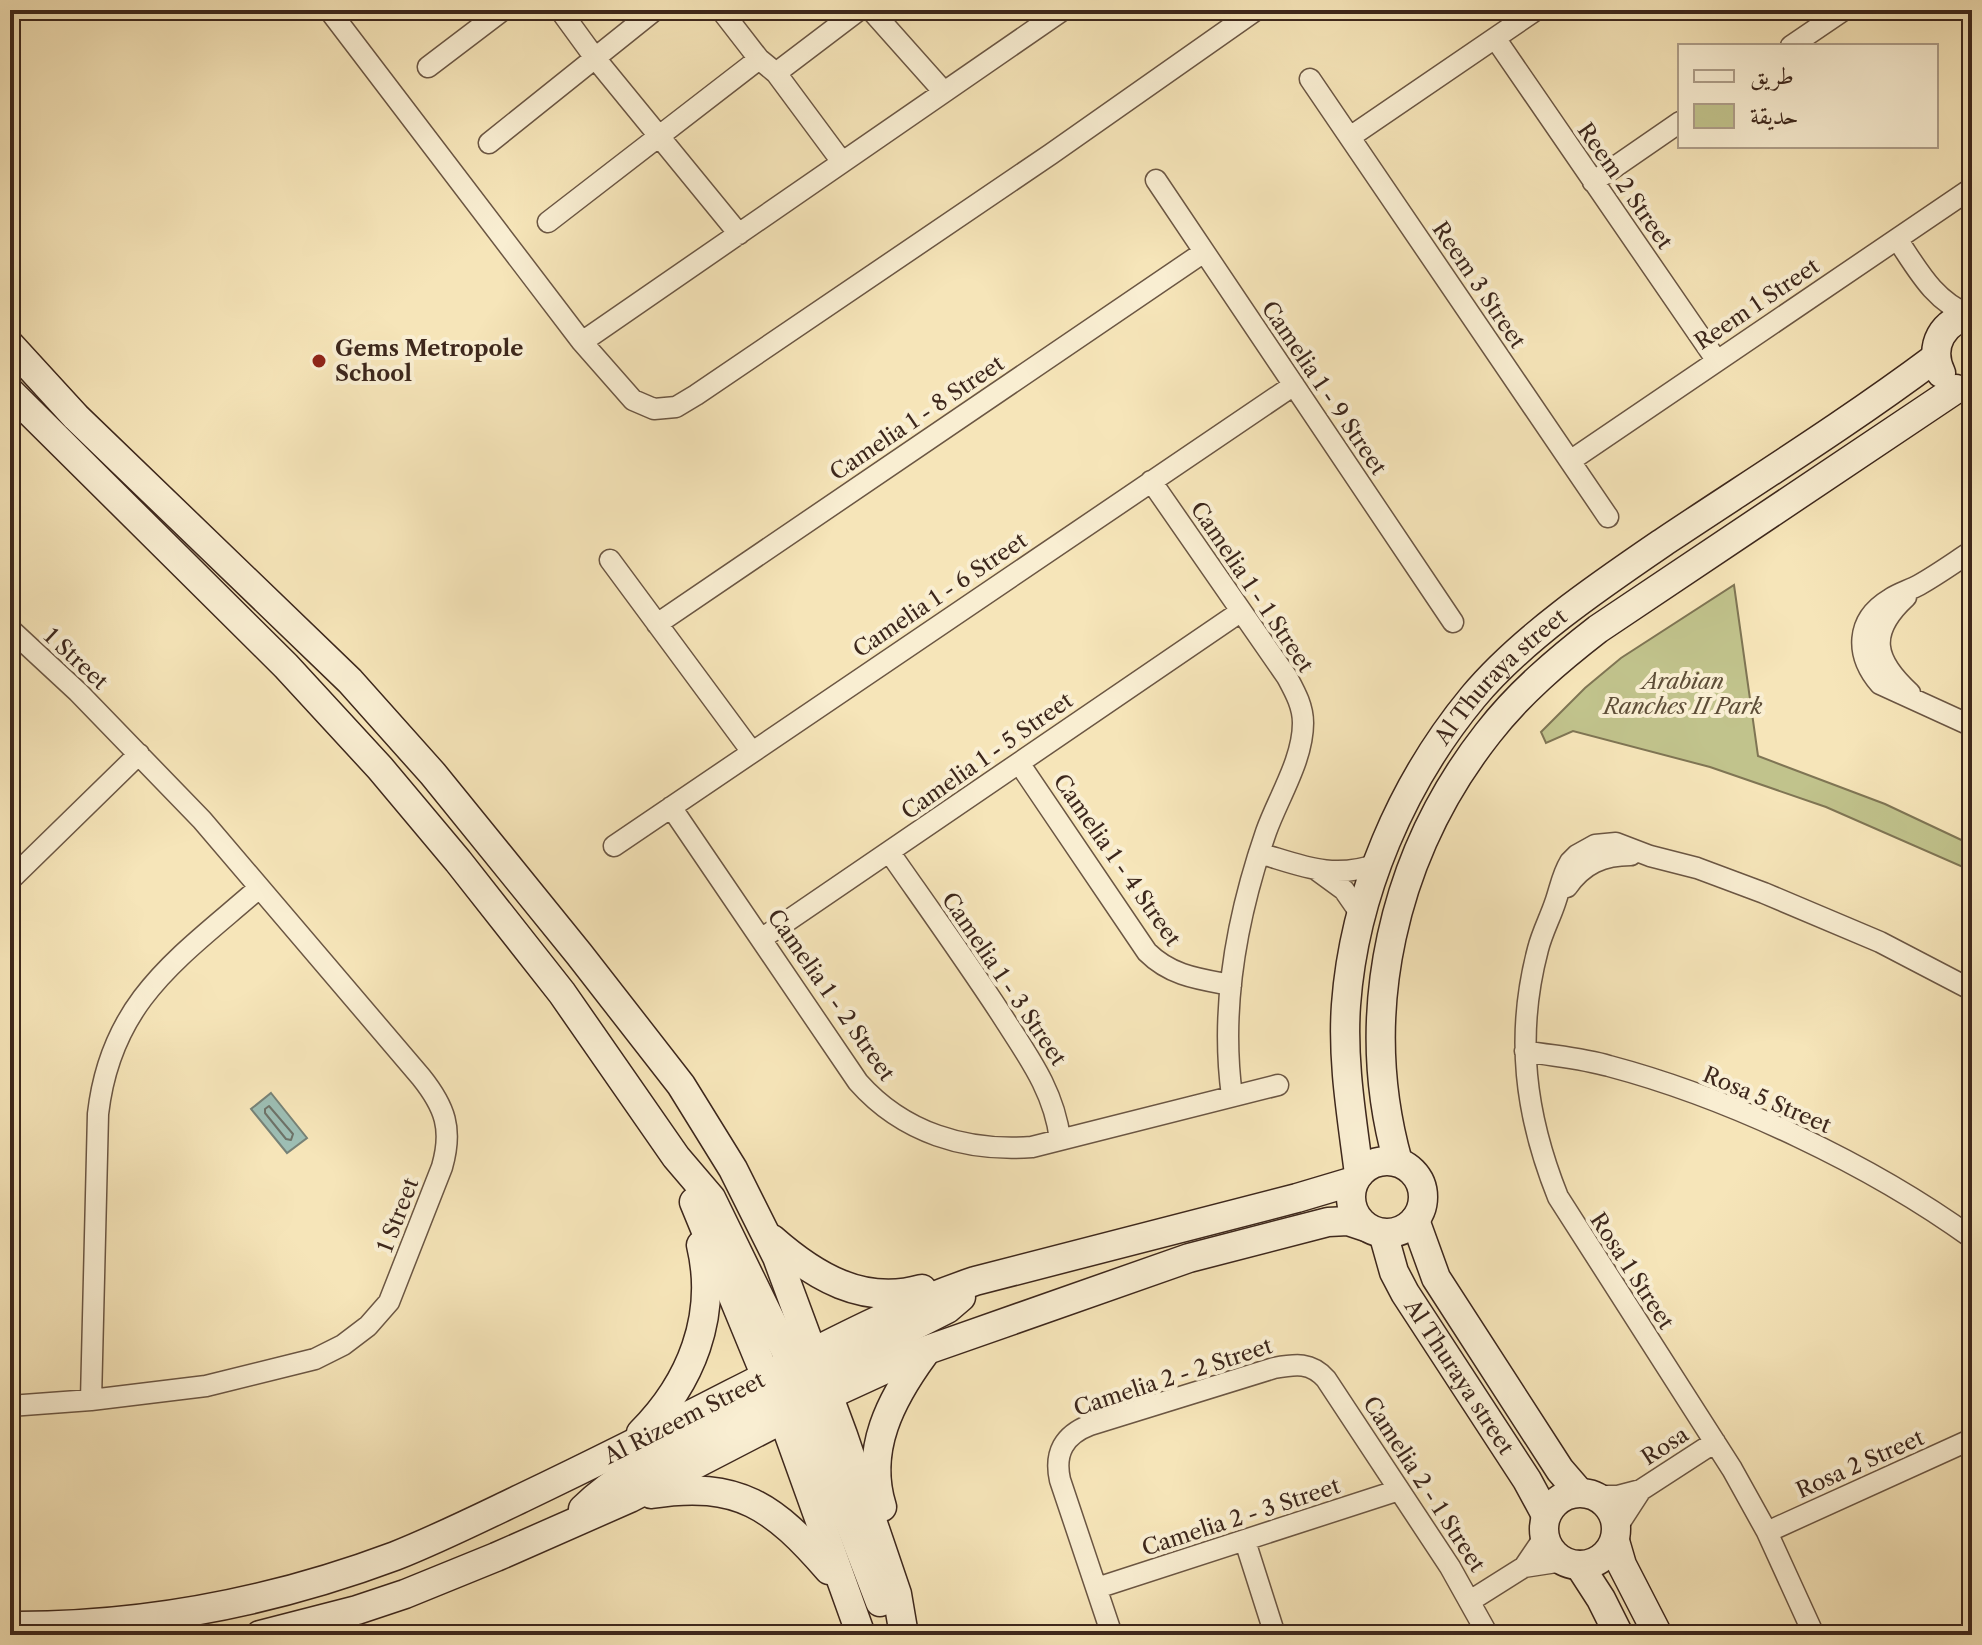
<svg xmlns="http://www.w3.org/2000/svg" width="1982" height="1645" font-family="'Libre Caslon Text',Amiri,serif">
	<rect width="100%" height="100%" fill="#f6e5b9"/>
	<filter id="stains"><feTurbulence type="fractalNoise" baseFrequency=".0025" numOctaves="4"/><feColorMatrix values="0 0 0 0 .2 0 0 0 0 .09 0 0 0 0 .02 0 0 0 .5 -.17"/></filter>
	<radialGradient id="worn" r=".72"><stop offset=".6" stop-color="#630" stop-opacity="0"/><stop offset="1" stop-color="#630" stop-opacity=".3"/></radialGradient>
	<path fill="#c1c38c" stroke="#7f7554" stroke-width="2" d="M1734 585 1758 756 1885 804 1972 845V871L1826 807 1710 767 1573 731 1546 743 1541 732 1585 688 1621 658Z"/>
	<path fill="#9dbeb4" stroke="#778277" stroke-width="2" d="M271 1093 307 1138 287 1153 251 1109Z"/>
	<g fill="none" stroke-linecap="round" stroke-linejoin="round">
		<path stroke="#6d7268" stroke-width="2" d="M269 1106 293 1134 291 1140 286 1139 265 1113V1109Z"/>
		<defs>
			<path id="street" d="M329 10 582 342 633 400 654 409 676 407 696 395 1051 154 1256 10
				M560 10 595 58 739 234
				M721 10 759 59 776 73 842 162
				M871 10 944 92
				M1495 38 1717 361
				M1791 46 1844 10
				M428 67 503 10
				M776 73 859 10
				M1310 79 1608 517
				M1350 137 1536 10
				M489 143 655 10
				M1156 180 1453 622
				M1593 182 1680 122
				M548 222 759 59
				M1897 239C1918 270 1933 300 1969 315
				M582 342 1063 10
				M1570 461 1972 188
				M1151 481 1287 677C1295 692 1303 706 1303 723 1303 760 1278 798 1266 832 1237 916 1220 1008 1232 1096
				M1972 551C1955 562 1937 575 1919 585 1910 590 1899 593 1890 599 1855 620 1855 655 1880 684L1972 726
				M610 560 752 752
				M1906 597C1867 633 1874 660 1910 693
				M657 624 1204 252
				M10 629 78 692 202 820 421 1077C445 1107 453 1129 442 1167L389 1302 368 1326 343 1345 315 1359 206 1386 91 1400 10 1406
				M1019 763 1147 952C1171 976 1199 979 1231 985
				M671 807 858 1082C903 1133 966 1152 1032 1147L1278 1085
				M614 846 1294 385
				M890 853C927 906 965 959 1001 1014 1027 1055 1054 1090 1060 1139
				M1259 853C1303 866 1332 880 1378 864
				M1318 871 1344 890 1362 916
				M10 880 139 754
				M1567 887C1583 864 1603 855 1631 855
				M761 939 1240 612
				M1525 1051C1552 1056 1582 1058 1609 1066 1730 1098 1871 1165 1972 1238
				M91 1400 98 1114C111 1000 179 958 259 888
				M1596 1496H1618L1641 1490
				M1617 1527 1641 1490 1715 1442
				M1767 1532 1972 1439
				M1245 1541 1275 1635
				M1524 1567 1563 1561
				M1097 1588 1399 1490
				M1470 1601 1524 1567 1545 1536
				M1112 1635 1060 1480C1054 1453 1064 1435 1090 1425L1274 1368C1296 1364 1311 1362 1326 1379L1450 1567 1488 1635
				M1814 1635 1767 1532 1732 1469 1558 1197C1525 1115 1515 1036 1538 949 1542 933 1550 918 1555 903 1560 889 1562 875 1570 862L1577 855 1595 845 1616 843 1650 856 1697 868 1764 893 1880 942 1972 990"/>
			<g id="secondary">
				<path d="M10 345 76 417 350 681 433 774 579 954 681 1085 733 1169 777 1257 843 1435 897 1594 904 1635"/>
				<path d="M1941 373C1928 346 1943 320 1972 315"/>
				<path d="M10 392 286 666 380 768 458 861 562 993 676 1157 711 1198 791 1362 803 1375"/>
				<circle cx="1387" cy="1197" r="36"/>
				<path d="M1398 1162C1356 1013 1393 854 1488 733 1519 693 1558 660 1598 629L1956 389"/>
				<path id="s1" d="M1359 1174C1352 1118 1342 1062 1346 1005 1354 894 1402 783 1473 697 1522 638 1602 584 1665 541 1755 481 1848 423 1935 358"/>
				<path d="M694 1202 783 1418 861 1635"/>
				<path d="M1415 1220 1436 1278 1560 1470 1579 1492"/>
				<path id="s2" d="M1383 1233 1394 1272 1405 1293 1527 1480 1546 1515"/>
				<path d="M772 1239C814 1276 863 1306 922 1289"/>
				<path d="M805 1381 947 1309 961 1297"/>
				<path d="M797 1392 803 1401 880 1602"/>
				<path d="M641 1433C691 1383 718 1316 701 1245"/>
				<circle cx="1580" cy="1529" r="36"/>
				<path d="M651 1494C739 1480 774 1507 829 1570"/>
				<path d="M882 1507C864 1450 891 1399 924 1354"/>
				<path d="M583 1509C640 1453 723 1433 785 1385"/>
				<path d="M1615 1541 1622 1565 1658 1635"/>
				<path d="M1579 1565 1601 1599 1619 1635"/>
				<path id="s3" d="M10 1626C141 1627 272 1602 395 1556 438 1539 480 1518 522 1498 593 1464 663 1429 733 1393 813 1353 889 1310 975 1281L1297 1198 1354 1181"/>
				<path d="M260 1635 357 1610 405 1594 496 1557 630 1498 829 1395 927 1350 1189 1258 1328 1222 1348 1221 1366 1227"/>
			</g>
		</defs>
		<use href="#street" stroke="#6b5643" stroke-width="23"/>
		<use href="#secondary" stroke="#3d271c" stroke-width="31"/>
		<use href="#street" stroke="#f9eed2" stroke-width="20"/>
		<use href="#secondary" stroke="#f9eed2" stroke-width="28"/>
	</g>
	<circle fill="#8f2418" stroke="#f9eed2" stroke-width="3" cx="319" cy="361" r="8"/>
	<g text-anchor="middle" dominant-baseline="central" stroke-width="8" stroke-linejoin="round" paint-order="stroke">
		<g font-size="22" fill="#3d271c" stroke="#f9eed2">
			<text transform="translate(1625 186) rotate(55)">Reem 2 Street</text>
			<text transform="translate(1479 285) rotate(56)">Reem 3 Street</text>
			<text transform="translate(1757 304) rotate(-34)">Reem 1 Street</text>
			<text transform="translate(1324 388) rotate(56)">Camelia 1 - 9 Street</text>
			<text transform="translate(917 418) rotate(-34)">Camelia 1 - 8 Street</text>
			<text transform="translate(1252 587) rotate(56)">Camelia 1 - 1 Street</text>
			<text transform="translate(940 595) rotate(-34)">Camelia 1 - 6 Street</text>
			<text transform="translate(76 659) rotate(43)">1 Street</text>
			<text stroke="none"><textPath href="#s1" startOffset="542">Al Thuraya street</textPath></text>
			<text transform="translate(987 756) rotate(-35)">Camelia 1 - 5 Street</text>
			<text transform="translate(1117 860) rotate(55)">Camelia 1 - 4 Street</text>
			<text transform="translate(1004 979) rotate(56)">Camelia 1 - 3 Street</text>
			<text transform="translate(831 995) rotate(55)">Camelia 1 - 2 Street</text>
			<text transform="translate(1767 1100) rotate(23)">Rosa 5 Street</text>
			<text transform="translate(398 1215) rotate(-69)">1 Street</text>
			<text transform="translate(1632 1271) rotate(57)">Rosa 1 Street</text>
			<text stroke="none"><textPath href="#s2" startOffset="164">Al Thuraya street</textPath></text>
			<text transform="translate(1173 1377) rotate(-18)">Camelia 2 - 2 Street</text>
			<text stroke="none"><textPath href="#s3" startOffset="714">Al Rizeem Street</textPath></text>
			<text transform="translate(1665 1446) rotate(-33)">Rosa</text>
			<text transform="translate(1860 1464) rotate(-24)">Rosa 2 Street</text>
			<text transform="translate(1424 1484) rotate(57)">Camelia 2 - 1 Street</text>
			<text transform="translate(1241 1517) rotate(-18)">Camelia 2 - 3 Street</text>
		</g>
		<g font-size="22" font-weight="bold" fill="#3d271c" stroke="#f9eed2" text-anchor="start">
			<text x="335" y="348">Gems Metropole<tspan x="335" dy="25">School</tspan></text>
		</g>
		<g font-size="22" font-style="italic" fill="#5e4e38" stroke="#f9eed2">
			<text x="1683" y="681">Arabian<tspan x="1683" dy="25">Ranches II Park</tspan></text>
		</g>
	</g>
	<rect width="1982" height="1645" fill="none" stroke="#f6e5b9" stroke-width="40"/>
	<rect x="12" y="12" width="1958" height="1621" fill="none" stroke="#3d271c" stroke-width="4"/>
	<rect x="20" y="20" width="1942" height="1605" fill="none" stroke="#3d271c" stroke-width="2"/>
	<rect x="1678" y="44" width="260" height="104" fill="#f9eed2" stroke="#ae9e89" stroke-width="2"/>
	<rect x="1694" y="70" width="40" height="12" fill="#f9eed2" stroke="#ae9e89" stroke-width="2"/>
	<text x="1750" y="84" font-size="24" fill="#3d271c">طريق</text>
	<rect x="1694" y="104" width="40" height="24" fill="#c1c38c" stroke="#ae9e89" stroke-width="2"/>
	<text x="1750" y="124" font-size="24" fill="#3d271c">حديقة</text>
	<rect width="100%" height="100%" filter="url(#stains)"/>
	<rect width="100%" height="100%" fill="url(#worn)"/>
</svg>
